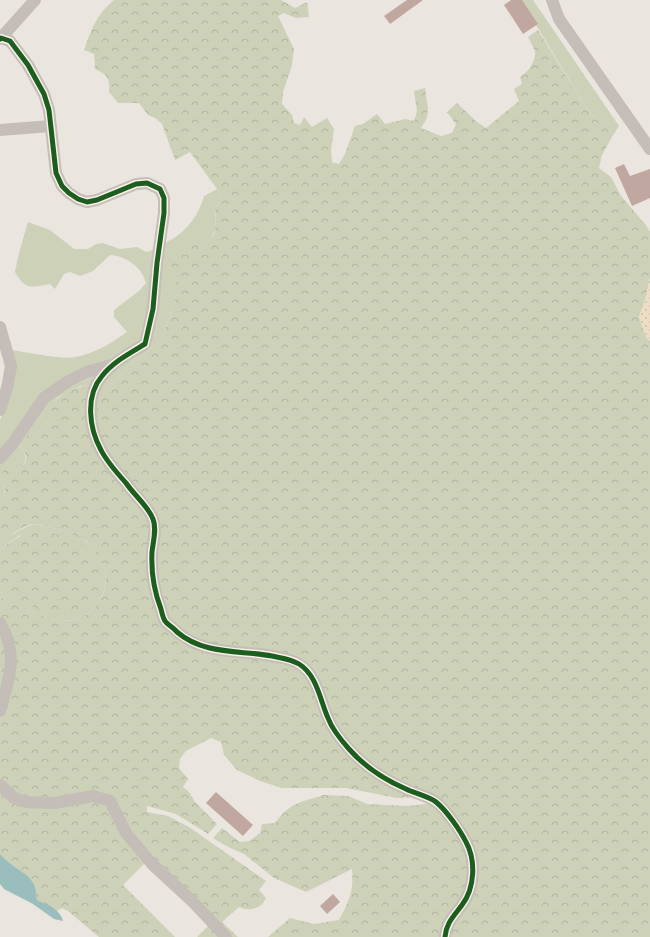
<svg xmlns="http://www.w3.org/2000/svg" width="650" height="937" font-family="'Asap Condensed',sans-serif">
	<defs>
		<pattern id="forest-crowns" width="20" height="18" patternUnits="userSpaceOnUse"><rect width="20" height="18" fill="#cdd1b8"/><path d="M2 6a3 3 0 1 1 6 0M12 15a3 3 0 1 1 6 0" fill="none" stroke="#b1b49e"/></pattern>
		<pattern id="sand-dots" width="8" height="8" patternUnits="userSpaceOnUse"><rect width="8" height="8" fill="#edddc5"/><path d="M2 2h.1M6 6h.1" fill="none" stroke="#ccbea9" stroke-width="1.8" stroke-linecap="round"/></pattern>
	</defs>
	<rect width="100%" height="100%" fill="#ebe5df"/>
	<path fill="#cdd1b8" d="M521 0H533L619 126 613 135 588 111Z
		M217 189 222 199 215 208 216 228 210 240 201 243 186 255H178L170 267 177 277V293L165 330 160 341 127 368 93 406 103 377 147 346 162 244C183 236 198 218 204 196Z
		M28 222 50 230 74 249H88L96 244 103 243 120 249 137 247 146 252 150 251 156 249 143 343 111 363 65 378 0 453V420L3 413 11 350C27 352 62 360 76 357 95 353 112 343 127 332L114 317V310L139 291 146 283C142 267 126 256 110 255L93 271 80 276 70 272 64 274 55 289 50 284C31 287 26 291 15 272L19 253Z
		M95 375 92 385 80 386 57 398 48 418 46 426 42 430 24 441 20 446C28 455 28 468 14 469L4 482V497L0 499V461L45 399Z
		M34 524C48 526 77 533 88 543 108 560 112 587 95 607 88 614 82 619 72 620 49 623 20 607 0 597V592L31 606 21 535 11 541 0 550V544C10 534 21 529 34 524Z"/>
	<path fill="url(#forest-crowns)" d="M114 0H281L295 8 307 2 309 17 296 18 284 13 278 16 294 49 292 65 283 92 282 104 292 115 294 123 300 125 304 117 312 127 327 118 334 129 331 149 332 162 339 164 345 154 355 126 363 124 377 114 385 124 405 119 414 121 417 111 414 91 425 88 428 108 427 118 421 128 441 136 452 133 456 124 447 112 457 103 477 122 486 128 519 101 514 89 522 84 520 77C527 73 536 62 535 52 534 48 530 41 528 37L538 30 588 111 613 135 602 155 599 168 611 177 621 196 645 224 650 232V278L645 300 639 317 646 337 650 341V937H448L474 871 449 813 402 785 352 749 301 662 204 645 167 619 157 594V535L103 450 93 406 127 368 160 341 165 330 177 293 176 277 170 267 169 258 178 255H186L185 247 190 241C217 246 217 230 215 208L222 199 217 189 190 152 175 160 162 124 155 118 148 115 139 103H118L109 92C110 77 107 75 95 69L94 54 84 50C93 26 95 17 114 0Z
		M92 385 91 433 151 521 152 595 185 642 287 661 308 675 338 740 418 797 397 798 346 788H282L260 781 237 770 224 755 221 742 211 738 186 751 180 759 179 768 188 779 183 787 189 792 195 802 217 824 208 834 176 814 147 806V812L168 816 189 827 266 881 259 890 266 898C261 909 250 912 239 907L222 922 238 937H229L128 832 111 799 26 800 0 783V717L13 671 0 621V597C18 606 40 617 60 620 74 622 85 618 95 607 110 590 109 567 94 550 92 547 89 543 86 541 78 537 69 533 61 530 52 528 43 524 34 524 23 525 8 536 0 544V499L4 497C5 488 5 483 0 476L7 467C24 471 33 460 20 446L29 433C39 433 47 429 48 418L44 415V410C59 397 72 386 92 385Z
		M34 530C49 532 71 537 84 546 86 547 88 550 90 552 104 569 104 588 90 605 84 611 78 615 69 615 45 615 21 602 0 592V550C11 541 21 535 34 530Z
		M0 630 8 652 0 698Z
		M0 790 13 801 92 800 108 804 146 862 123 885 175 937H99L68 911 62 908 57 911 44 903 38 902 32 882 21 871 12 866 0 854Z
		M323 795 348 796 367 804 407 806 434 803 445 816 468 857V885L442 937H268L290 918 314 924 339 920C349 901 354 891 352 869L306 892 274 878 244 854 228 847 213 838 222 828 240 842 249 841 260 833 262 824 275 823C291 802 299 803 323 795Z
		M209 925 221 937H197Z"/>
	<path fill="url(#sand-dots)" d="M650 278V341L646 337 639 317 645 300Z"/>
	<path fill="#9abebd" d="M0 854C4 858 8 862 12 865 20 871 28 874 33 883 37 889 35 896 38 901 49 904 60 910 63 921L54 919 33 904 4 889 0 884Z"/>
	<path fill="#c0a8a0" d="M407 0H423L390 24 384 16Z
		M511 0H522L538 24 523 34 504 5Z
		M624 164 630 176 650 169V198L632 206 615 168Z
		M216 792 253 825 243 836 206 803Z
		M333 894 340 902 327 914 320 906Z"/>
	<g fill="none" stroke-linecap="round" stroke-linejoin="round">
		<path stroke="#c4bdb8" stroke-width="12" d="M552 0 559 19 650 149
			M1 38 35 0
			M0 39 1 38 10 41 28 65 44 94 49 110 56 173 62 186 69 193 78 199 87 202 97 200 136 184 147 183 160 189 164 198V213L157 263 153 309 145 344C130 353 113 362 102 376 85 396 89 428 101 450 107 462 117 473 126 483 134 495 148 506 153 519 157 529 153 542 152 552 151 572 154 591 161 609 162 613 163 618 165 621 168 625 174 628 177 632 204 655 239 650 272 656 281 658 291 659 299 664 317 675 320 700 328 718 332 729 341 740 349 749 364 766 385 780 406 789 414 793 430 797 436 802 446 810 460 830 466 842 476 860 475 888 462 905 454 916 446 923 445 937
			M0 130 51 126
			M0 327 11 366 7 388 0 410
			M0 458 13 443 44 398 67 382 87 372 111 365
			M0 623C19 653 9 680 0 711
			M0 785 14 798 26 802 54 803 93 796 110 801 126 833 152 864 192 901 226 937"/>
		<defs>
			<path id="cycleway" d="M0 39 1 38 10 41 28 65 44 94 49 110 56 173 62 186 69 193 78 199 87 202 97 200 136 184 147 183 160 189 164 198V213L157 263 153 309 145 344C130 353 113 362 102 376 85 396 89 428 101 450 107 462 117 473 126 483 134 495 148 506 153 519 157 529 153 542 152 552 151 572 154 591 161 609 162 613 163 618 165 621 168 625 174 628 177 632 204 655 239 650 272 656 281 658 291 659 299 664 317 675 320 700 328 718 332 729 341 740 349 749 364 766 385 780 406 789 414 793 430 797 436 802 446 810 460 830 466 842 476 860 475 888 462 905 454 916 446 923 445 937"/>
		</defs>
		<use href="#cycleway" stroke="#f9f0e6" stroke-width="8"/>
		<use href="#cycleway" stroke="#1b5e20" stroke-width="5"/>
	</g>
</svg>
